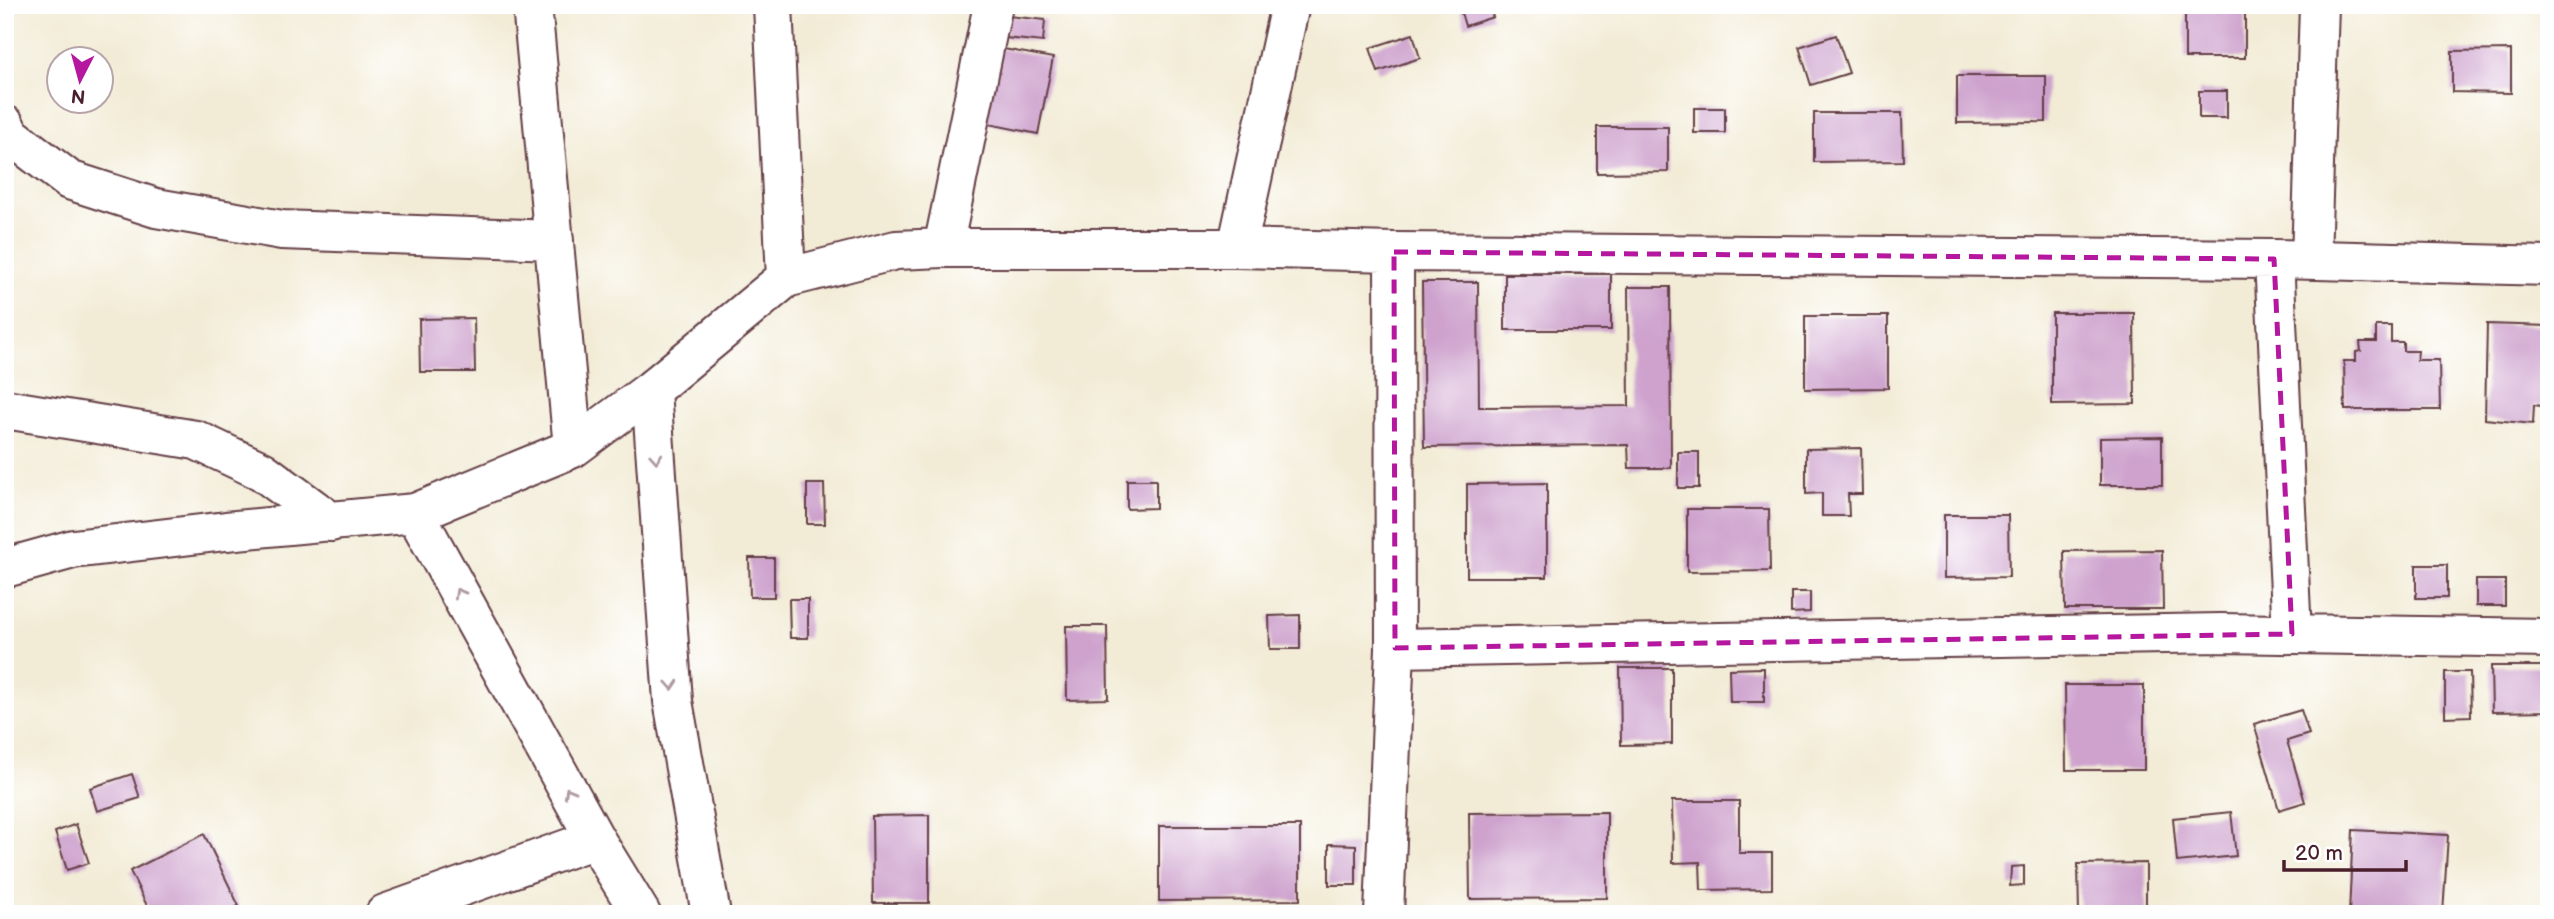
<svg xmlns="http://www.w3.org/2000/svg" width="2554" height="919" font-family="'Balsamiq Sans',sans-serif">
	<rect width="100%" height="100%" fill="#fff"/>
	<filter id="ink" filterUnits="userSpaceOnUse"><feTurbulence type="fractalNoise" baseFrequency=".0143" numOctaves="2"/><feDisplacementMap in="SourceGraphic" scale="14" xChannelSelector="R" yChannelSelector="G"/><feConvolveMatrix kernelMatrix="1 2 1 2 8 2 1 2 1" color-interpolation-filters="sRGB"/></filter>
	<filter id="wash" filterUnits="userSpaceOnUse"><feTurbulence type="fractalNoise" baseFrequency=".00686" numOctaves="4" result="noise"/><feDisplacementMap in="SourceGraphic" scale="28" xChannelSelector="R" yChannelSelector="G"/><feGaussianBlur stdDeviation="1.57" result="paint"/><feColorMatrix in="noise" values="0 0 0 0 0 0 0 0 0 0 0 0 0 0 0 0 0 1.4 0 .05"/><feComposite in="paint" operator="in"/></filter>
	<g filter="url(#wash)">
		<rect width="100%" height="100%" fill="#f2ebd5"/>
		<g id="blocks">
			<path fill="#cea2cd" d="M1472 5H1489L1493 17 1465 26 1460 9Z
				M2185 5H2245V58H2185Z
				M2393 5H2436V8H2393Z
				M1008 16 1045 20 1043 42 1006 38Z
				M1413 34 1420 58 1378 72 1370 48Z
				M1836 35 1849 73 1811 85 1799 47Z
				M998 48 1053 58 1038 134 984 123Z
				M2511 50V93L2452 92V51Z
				M1957 76H2046V122L1957 123Z
				M2199 91H2227V118H2199Z
				M1694 108H1725V133H1694Z
				M1814 113H1902L1903 161 1814 162Z
				M1597 127H1668V172L1597 173Z
				M1505 274H1611V330H1505Z
				M1422 282H1478L1479 407 1629 406 1628 287H1670L1671 468H1629L1628 445 1424 447Z
				M2052 313H2134L2135 404 2052 405Z
				M1805 316H1888V388L1805 389Z
				M474 318 475 372H420L419 319Z
				M2487 324 2549 326V407L2534 405 2533 424 2485 419Z
				M2376 326H2391V342H2403V351H2418L2417 360H2439L2440 410H2345L2344 361H2356V352L2361 351 2360 342H2376Z
				M2162 437V485H2100V438Z
				M1861 448 1862 494H1848L1849 516H1822V493L1806 494V449Z
				M1678 452H1699V488H1678Z
				M1127 480H1156V508L1127 509Z
				M1547 483V577H1467V484Z
				M807 484H824L825 524H807Z
				M1687 509H1769L1770 571 1687 572Z
				M1944 515H2008L2009 577 1944 578Z
				M2162 550 2163 609H2065L2064 551Z
				M749 558H774V597H750Z
				M2416 565H2447V598H2416Z
				M2476 580H2505V606H2476Z
				M1791 592H1810V612L1791 613Z
				M789 599H808V638H790Z
				M1300 615V649H1270L1269 616Z
				M1066 626H1107L1108 699 1067 700Z
				M2491 666H2549V711L2492 712Z
				M1620 668H1672V744L1621 745Z
				M1764 668V702H1730L1729 669Z
				M2445 672H2470L2471 716 2445 717Z
				M2065 685H2144V770H2066Z
				M2301 710 2309 734 2287 741 2305 802 2279 810 2254 724Z
				M132 774 140 798 97 811 90 788Z
				M1672 801H1739V853H1772V889L1701 890 1700 862 1673 863Z
				M1607 812V898L1470 899 1469 813Z
				M2231 812 2236 856 2177 862 2173 818Z
				M929 815V903H873L872 816Z
				M76 824 89 863 67 870 55 832Z
				M1159 826H1300V900L1159 901Z
				M2353 830 2448 835 2443 914H2349Z
				M204 834 239 906 223 914H151L130 871Z
				M1329 844 1356 845V885H1329Z
				M2146 863V914H2079L2078 864Z
				M2024 866V885L2010 886 2011 867Z"/>
		</g>
	</g>
	<g filter="url(#ink)">
		<use href="#blocks" fill-opacity="0" stroke="#633e44" stroke-width="2"/>
		<g fill="none" stroke-linecap="round" stroke-linejoin="round">
			<defs>
				<path id="minor" d="M532 5 573 448
					M773 5 786 278
					M5 125 9 134 69 180 156 208 282 230 554 240
					M943 248 993 5
					M1237 248 1290 5
					M2274 259 2292 634
					M2311 260 2319 5
					M651 390 673 701 711 914
					M5 409 196 440 262 471 331 522
					M415 513 595 839 641 914
					M5 568 73 549 226 531 415 513 573 448 651 390 786 278 896 250 943 248H1237L1394 252 2274 259 2549 266
					M1395 648 2221 633 2549 638
					M385 914 595 839
					M1384 914 1395 648 1394 252"/>
			</defs>
			<use href="#minor" stroke="#633e44" stroke-width="42"/>
			<use href="#minor" stroke="#fff" stroke-width="38"/>
		</g>
		<defs><path id="oneway-chevron" d="M-2-3.5L2.5 0L-2 3.5" fill="none" stroke-width="1.6" stroke-linecap="round" stroke-linejoin="round" transform="scale(1.75)"/></defs>
		<g stroke="#ae9aa0">
			<use href="#oneway-chevron" transform="translate(656 458) rotate(86)"/>
			<use href="#oneway-chevron" transform="translate(459 593) rotate(-119)"/>
			<use href="#oneway-chevron" transform="translate(672 685) rotate(86)"/>
			<use href="#oneway-chevron" transform="translate(569 792) rotate(-119)"/>
		</g>
	</g>
	<path fill="none" stroke="#b5179e" stroke-width="5" stroke-dasharray="14 9" stroke-linejoin="round" d="M1394 252 2274 259 2292 634 1395 648Z"/>
	<rect width="2554" height="919" fill="none" stroke="#fff" stroke-width="28"/>
	<g transform="translate(80 80) rotate(186)"><circle r="33" fill="#ffffff" stroke="#b7a5aa" stroke-width="2"/>
	<path d="M0-5L12 26L0 18L-12 26Z" fill="#b5179e"/>
	<text y="-10" font-size="19" font-weight="bold" text-anchor="middle" fill="#4a1f2b">N</text>
	</g>
	<path d="M2284 860v10h122v-10" fill="none" stroke="#4a1f2b" stroke-width="3.5"/>
	<text x="2295" y="860" font-size="21" fill="#4a1f2b" stroke="#ffffff" stroke-width="5" paint-order="stroke">20 m</text>
</svg>
